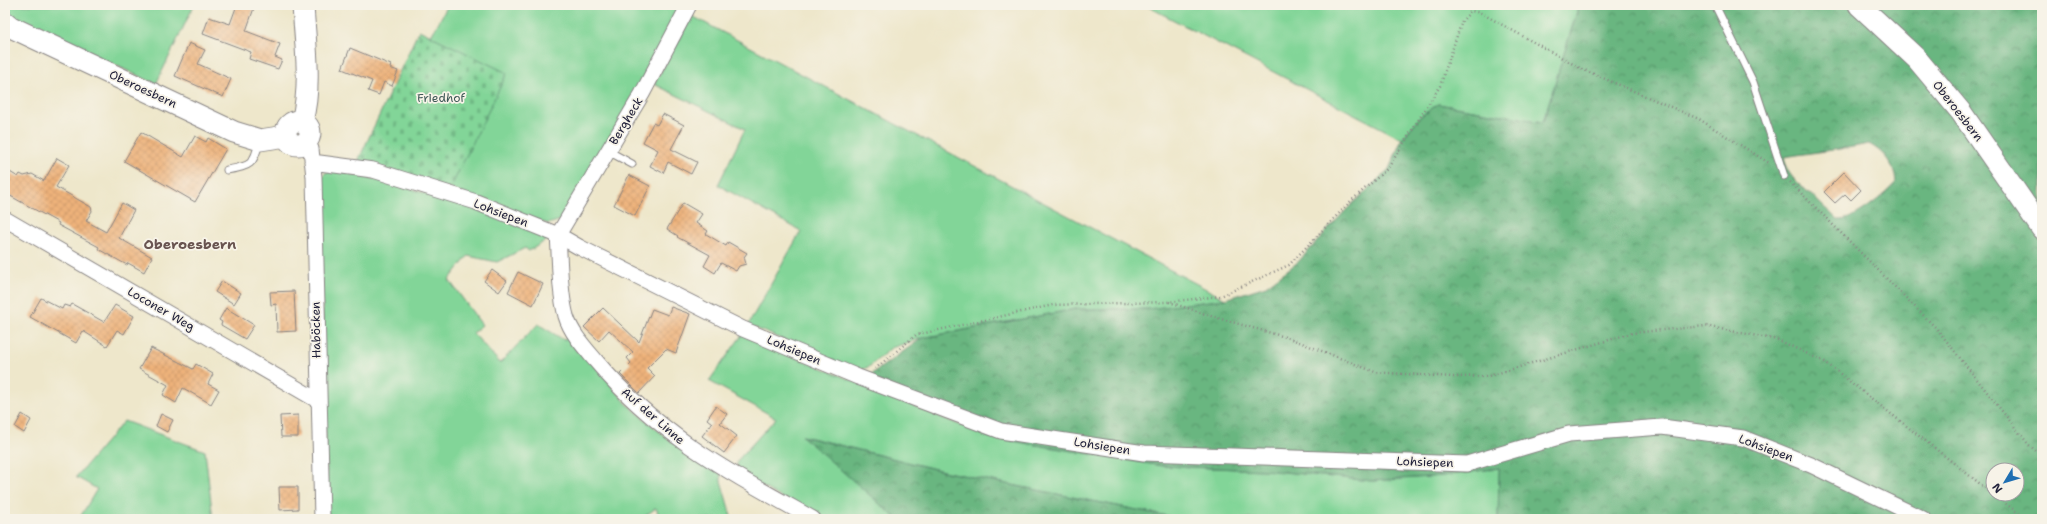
<svg xmlns="http://www.w3.org/2000/svg" width="2047" height="524" font-family="'Shantell Sans',sans-serif">
	<defs>
		<pattern id="forest-crowns" width="20" height="18" patternUnits="userSpaceOnUse"><rect width="20" height="18" fill="#69b680"/><path d="M2 6a3 3 0 1 1 6 0M12 15a3 3 0 1 1 6 0" fill="none" stroke="#56946a"/></pattern>
		<pattern id="cemetery-stones" width="16" height="16" patternUnits="userSpaceOnUse"><rect width="16" height="16" fill="#82d598"/><path d="M2 7V4a2 2 0 0 1 4 0v3zM10 15v-3a2 2 0 0 1 4 0v3z" fill="#70b784"/></pattern>
		<pattern id="building-cross-hatch" width="8" height="8" patternUnits="userSpaceOnUse"><rect width="8" height="8" fill="#eeb27a"/><path d="M0 0l8 8M0 8l8-8" fill="none" stroke="#cc996a"/></pattern>
	</defs>
	<rect width="100%" height="100%" fill="#f7f3e8"/>
	<filter id="ink" filterUnits="userSpaceOnUse"><feTurbulence type="fractalNoise" baseFrequency=".025" numOctaves="2"/><feDisplacementMap in="SourceGraphic" scale="8" xChannelSelector="R" yChannelSelector="G"/><feConvolveMatrix kernelMatrix="1 2 1 2 8 2 1 2 1" color-interpolation-filters="sRGB"/></filter>
	<filter id="wash" filterUnits="userSpaceOnUse"><feTurbulence type="fractalNoise" baseFrequency=".012" numOctaves="4" result="noise"/><feDisplacementMap in="SourceGraphic" scale="16" xChannelSelector="R" yChannelSelector="G"/><feGaussianBlur stdDeviation="0.9" result="paint"/><feColorMatrix in="noise" values="0 0 0 0 0 0 0 0 0 0 0 0 0 0 0 0 0 1.4 0 .05"/><feComposite in="paint" operator="in"/></filter>
	<g filter="url(#wash)">
		<rect width="100%" height="100%" fill="#eee7cb"/>
		<path fill="#82d598" stroke="#527c6a" d="M5 5H194L156 84 5 14Z
			M448 5H684L617 126 561 220 548 224 450 189 431 36Z
			M1145 5H1579L1543 122 1438 104 1420 117 1402 139Z
			M692 16 1225 299 1148 309H1076L922 338 891 348 870 366 859 371 748 325 801 231 718 185 745 129 654 84Z
			M334 170 384 181 465 205 550 238 529 251 525 248 497 262 468 256 449 280 482 325 473 333 500 363 538 324 564 340 570 335 627 404 679 448 721 474V481L732 519H660L656 508 641 519H328L319 181 325 173Z
			M742 335 989 437 1163 466 1264 470 1372 481 1442 476 1500 468 1498 519H1182L947 472 803 436 897 519H819L738 473 737 461 776 418 709 381Z
			M124 421 205 451 213 519H79L97 489 76 477Z"/>
		<path fill="url(#forest-crowns)" stroke="#466c5e" fill-rule="evenodd" d="M1579 5H2042V519H1498L1499 468 1442 476 1372 481 1264 470 1163 466 989 437 869 376 922 338 1076 309H1148L1225 299 1266 286 1298 262 1346 210 1389 169 1402 139 1420 117 1438 104 1543 122ZM1869 144C1884 152 1894 164 1896 182 1887 193 1853 222 1838 220L1793 178 1788 171 1784 157C1813 152 1841 150 1869 144ZM1993 470H2017V494H1993Z
			M802 436 947 472 1182 519H897Z"/>
		<path fill="url(#cemetery-stones)" stroke="#527c6a" d="M419 30 507 73 450 189 358 161Z"/>
		<g id="blocks">
			<path fill="url(#building-cross-hatch)" d="M237 5H245L254 8 246 31 280 44 275 57 282 60 278 69 249 59 251 52 203 34 209 17 230 24Z
				M189 43 205 50 198 64 231 79 223 97 175 76Z
				M350 48 391 65 390 68 398 71 392 86 384 82 379 95 368 91 372 81 342 69Z
				M663 114 684 125 671 149 697 162 691 174 668 162 663 173 650 166 658 150 643 142 653 123 657 125Z
				M141 132 183 157 195 136 206 142 208 138 226 149 195 202 124 161Z
				M57 158 69 165 56 187 91 207 92 211 86 221 106 232 122 203 134 210 119 238 152 257 144 272 128 263 127 265 98 249 99 247 58 225 59 223 5 193V169L18 177 20 174 24 176 32 174 44 181Z
				M1844 172 1861 190 1851 200 1845 194 1835 203 1824 192Z
				M629 175 650 186 635 216 614 205Z
				M683 203 702 214 696 223 708 231 706 234 726 246 728 242 747 253 744 257 746 264 739 266 736 271 721 263 715 273 704 266 710 255 677 237 678 236 667 229Z
				M492 270 507 281 499 292 484 281Z
				M518 272 543 284 533 305 508 292Z
				M222 281 241 293 234 304 215 292Z
				M294 291 296 331 277 332 276 304 271 305 270 292Z
				M41 298 62 309 64 305 70 307 72 304 104 322 115 305 134 316 124 334 117 330 107 346 83 331 76 343 30 317Z
				M671 307 690 314 676 353 666 349 647 368 655 376 639 393 620 374 631 363 627 358 633 352 609 330 599 341 584 327 603 308 639 342 652 309 668 315Z
				M226 308 254 325 245 339 221 325 222 322 219 320Z
				M151 348 193 369 196 364 213 374 208 384 219 390 211 404 183 388 176 403 163 395 168 385 139 369Z
				M716 406 727 414 720 423 737 436 724 453 702 436 712 423 707 419Z
				M22 414 31 420 24 433 15 427Z
				M161 414 173 420 167 432 156 426Z
				M298 415V437H281L280 416Z
				M279 487H298V509L280 510Z"/>
		</g>
	</g>
	<g filter="url(#ink)">
		<use href="#blocks" fill-opacity="0" stroke="#888483" stroke-width="1"/>
		<g fill="none" stroke-linecap="round" stroke-linejoin="round">
			<defs>
				<path id="lane" d="M1715 5 1753 82 1784 176
					M608 151 632 164
					M227 170C249 166 254 166 259 142"/>
				<path id="street" d="M306 143 311 149 314 177 322 519
					M312 162 373 170 476 202 558 235 579 247 743 329 858 377 1001 431 1144 453 1467 464 1569 434 1662 427 1743 438 1811 465 1923 519
					M5 219 317 400
					M558 235C560 261 559 290 566 316 571 333 585 348 596 361 659 436 729 472 813 519
					M558 235 642 94 689 5"/>
				<path id="secondary" d="M1859 5 1917 59 1961 112 2042 229
					M5 22 11 27 234 132 260 140 286 136
					M286 133a12 12 0 1 1 24 0a12 12 0 1 1-24 0Z
					M302 121C312 84 305 43 303 5"/>
			</defs>
			<use href="#lane" stroke="#888483" stroke-width="9"/>
			<use href="#street" stroke="#888483" stroke-width="17"/>
			<use href="#secondary" stroke="#888483" stroke-width="23"/>
			<path stroke="#888483" stroke-width="2.5" stroke-dasharray="1 3" stroke-linecap="butt" d="M1790 182 1937 329 2029 445 2042 456
				M1169 302 1214 317 1289 338 1375 372 1453 377 1489 376 1632 333 1705 326 1778 340 1825 362 1993 494
				M875 369 916 335 1053 305 1167 302 1221 296 1289 265 1350 202 1388 168 1440 86 1462 21 1471 11 1481 13 1582 69 1699 119 1769 163
				M1993 494 2026 519"/>
			<use href="#lane" stroke="#fff" stroke-width="7"/>
			<use href="#street" stroke="#fff" stroke-width="15"/>
			<use href="#secondary" stroke="#fff" stroke-width="21"/>
		</g>
	</g>
	<g text-anchor="middle" dominant-baseline="central" stroke-width="3.5" stroke-linejoin="round" paint-order="stroke">
		<g font-size="12" fill="#22223b" stroke="#f7f3e8">
			<text transform="translate(143 89) rotate(25)">Oberoesbern</text>
			<text transform="translate(1958 111) rotate(52)">Oberoesbern</text>
			<text transform="translate(626 121) rotate(-59)">Bergheck</text>
			<text transform="translate(501 213) rotate(21)">Lohsiepen</text>
			<text transform="translate(161 309) rotate(30)">Loconer Weg</text>
			<text transform="translate(316 330) rotate(-91)">Haböcken</text>
			<text transform="translate(794 350) rotate(23)">Lohsiepen</text>
			<text transform="translate(653 416) rotate(41)">Auf der Linne</text>
			<text transform="translate(1102 446) rotate(9)">Lohsiepen</text>
			<text transform="translate(1766 448) rotate(20)">Lohsiepen</text>
			<text transform="translate(1425 462) rotate(2)">Lohsiepen</text>
		</g>
		<g font-size="12" fill="#3f5857" stroke="#f7f3e8">
			<text x="441" y="98">Friedhof</text>
		</g>
		<g font-size="14" font-weight="bold" fill="#695451" stroke="#f7f3e8">
			<text x="190" y="244">Oberoesbern</text>
		</g>
	</g>
	<rect width="2047" height="524" fill="none" stroke="#f7f3e8" stroke-width="20"/>
	<g transform="translate(2005 482) rotate(232)"><circle r="19" fill="#f7f3e8" stroke="#a29fa3"/>
	<path d="M0-3L7 15L0 10L-7 15Z" fill="#1f6fb2"/>
	<text y="-6" font-size="11" font-weight="bold" text-anchor="middle" fill="#22223b">N</text>
	</g>
</svg>
